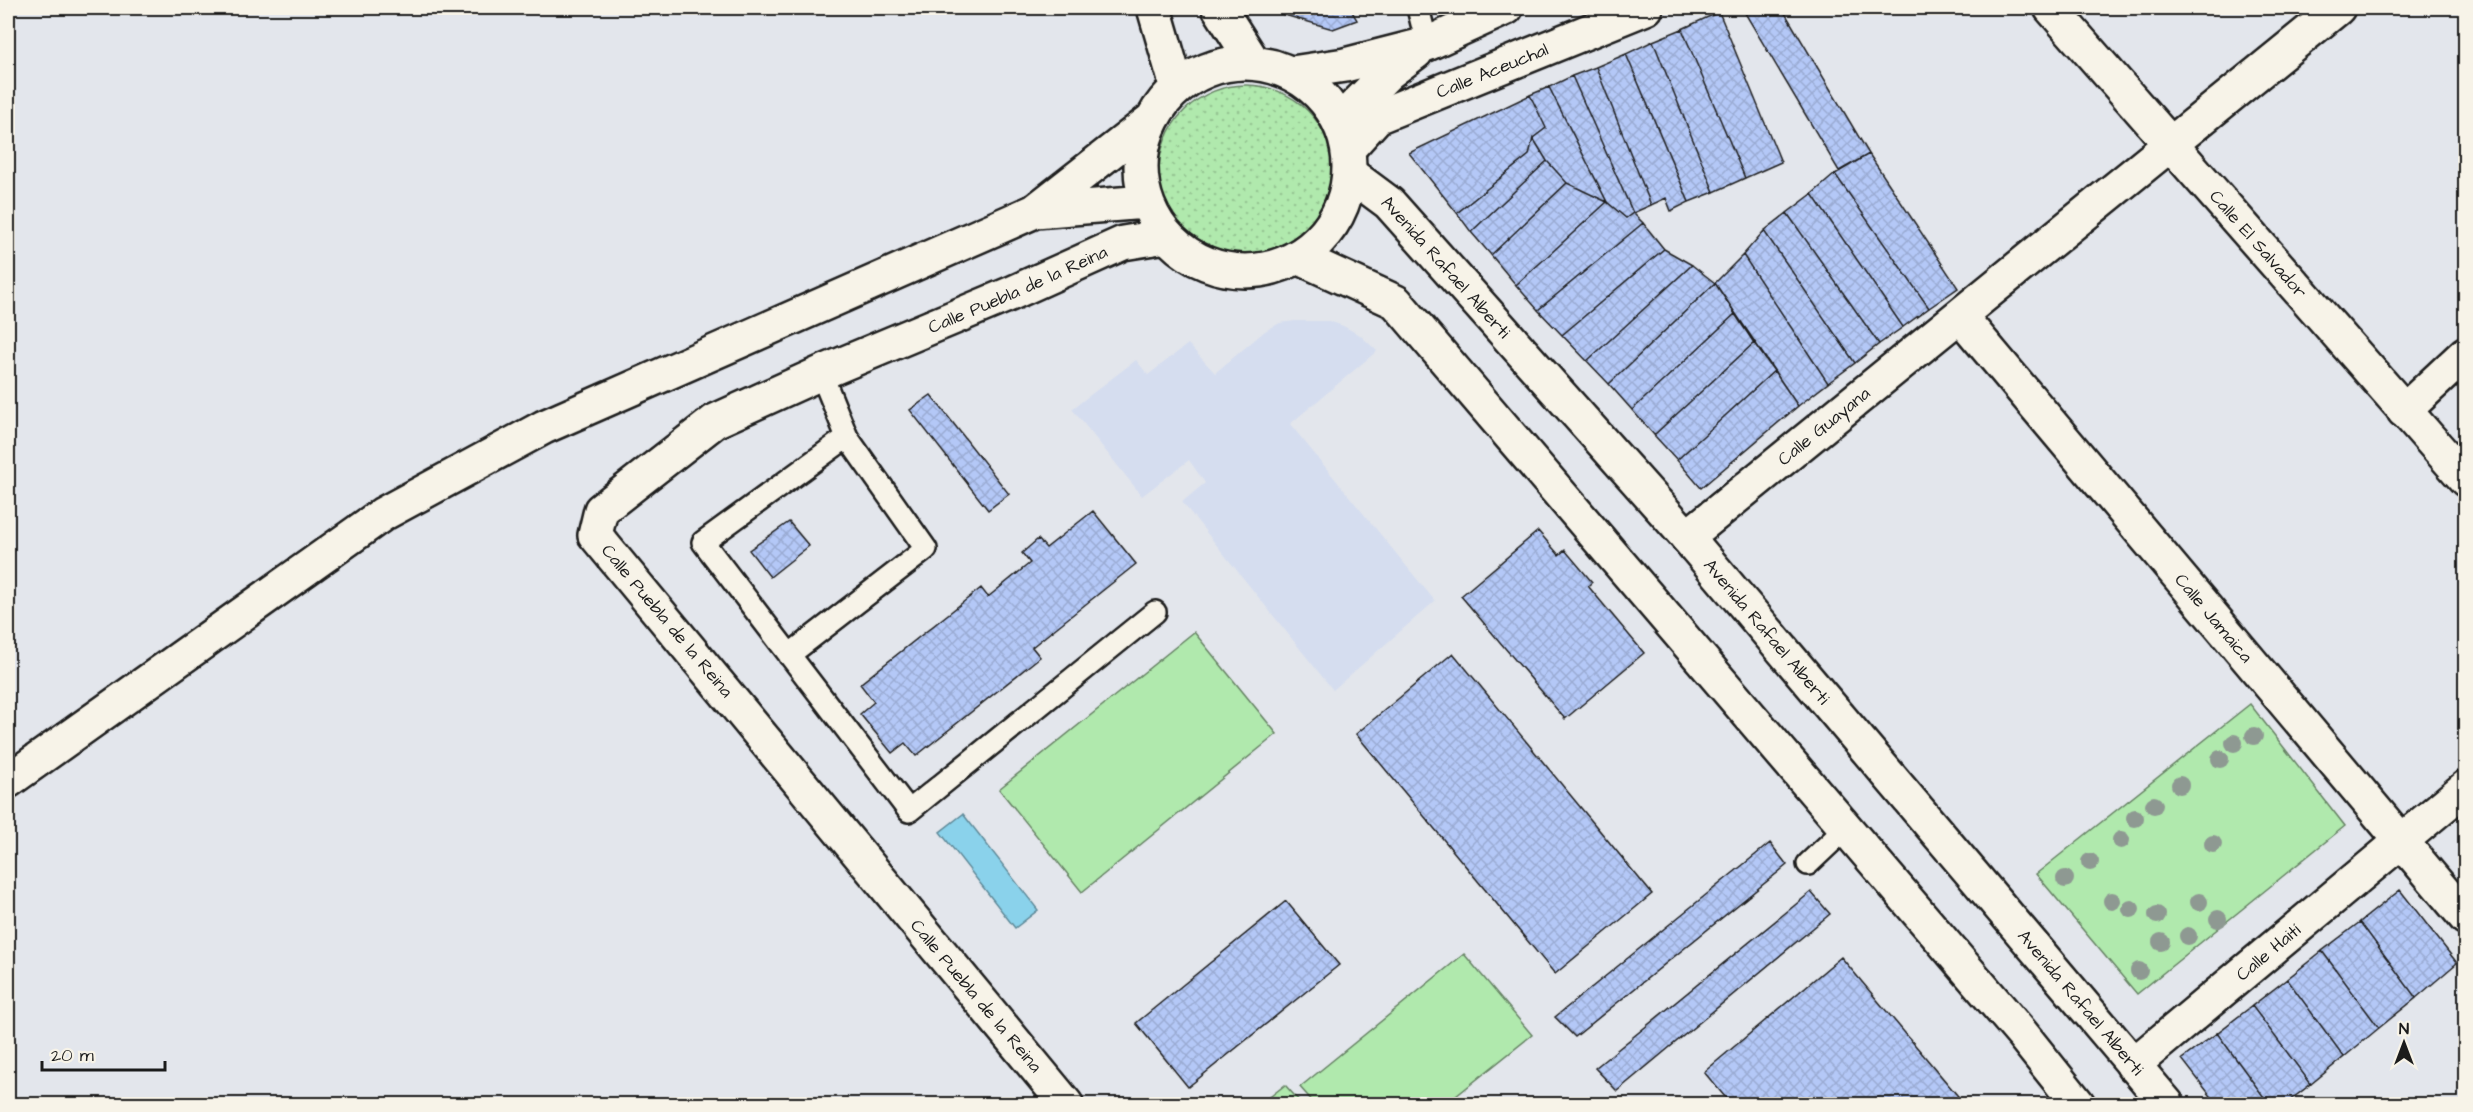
<svg xmlns="http://www.w3.org/2000/svg" width="2473" height="1112" font-family="'Architects Daughter',sans-serif">
	<defs>
		<pattern id="grass-dots" width="8" height="8" patternUnits="userSpaceOnUse" patternTransform="scale(1.5)"><rect width="8" height="8" fill="#b0e9ad"/><path d="M2 2h.1M6 6h.1" fill="none" stroke="#97c794" stroke-width="1.8" stroke-linecap="round"/></pattern>
		<pattern id="building-cross-hatch" width="8" height="8" patternUnits="userSpaceOnUse" patternTransform="scale(1.5)"><rect width="8" height="8" fill="#b4c8f7"/><path d="M0 0l8 8M0 8l8-8" fill="none" stroke="#9aabd3"/></pattern>
	</defs>
	<rect width="100%" height="100%" fill="#e3e6ec"/>
	<filter id="ink" filterUnits="userSpaceOnUse"><feTurbulence type="fractalNoise" baseFrequency=".0167" numOctaves="2"/><feDisplacementMap in="SourceGraphic" scale="12" xChannelSelector="R" yChannelSelector="G"/><feConvolveMatrix kernelMatrix="1 2 1 2 8 2 1 2 1" color-interpolation-filters="sRGB"/></filter>
	<g filter="url(#ink)">
		<path fill="#d5ddef" d="M1295 321H1329L1343 326 1360 335 1377 351 1290 424 1435 601 1333 690 1182 502 1205 483 1189 460 1142 496 1072 409 1136 360 1148 375 1188 344 1215 373 1265 331 1280 323Z"/>
		<path fill="url(#grass-dots)" stroke="#668264" stroke-width="1.5" d="M1159 172a87 87 0 1 1 174 0a87 87 0 1 1-174 0Z"/>
		<path fill="#b0e9ad" stroke="#668264" stroke-width="1.5" d="M1194 632 1277 734 1082 892 999 789Z
			M2250 704 2345 826 2137 994 2036 874Z
			M1464 954 1532 1035 1446 1104H1315L1300 1087Z
			M1285 1085 1302 1104H1261Z"/>
		<path fill="#8ad2eb" stroke="#5e8998" stroke-width="1.5" d="M963 814 1038 910 1015 928 940 832Z"/>
		<path fill="url(#building-cross-hatch)" stroke="#1c1c1c" stroke-width="1.5" d="M1268 8H1350L1357 20 1333 29 1281 14Z
			M1742 8H1782L1869 154 1839 171Z
			M1719 12 1781 162 1745 178 1682 29Z
			M1682 29 1745 178 1714 192 1653 41Z
			M1653 41 1714 192 1689 202 1626 54Z
			M1626 54 1689 202 1671 211 1666 198 1651 205 1596 67Z
			M1596 67 1651 205 1633 213 1572 76Z
			M1572 76 1633 213 1626 218 1607 202 1549 87Z
			M1549 87 1607 202 1567 183 1547 161 1533 138 1546 128 1530 95Z
			M1530 95 1546 128 1533 138 1529 155 1457 213 1409 153Z
			M1533 138 1547 161 1471 232 1457 213 1529 155Z
			M1869 154 1958 288 1929 308 1835 174Z
			M1547 161 1567 183 1491 255 1471 232Z
			M1835 174 1929 308 1903 327 1812 194Z
			M1567 183 1607 202 1516 285 1491 255Z
			M1812 194 1903 327 1879 344 1787 213Z
			M1607 202 1626 218 1633 213 1643 223 1538 310 1516 285Z
			M1787 213 1879 344 1855 363 1764 231Z
			M1643 223 1664 249 1562 335 1538 310Z
			M1764 231 1855 363 1828 383 1743 255Z
			M1664 249 1692 265 1587 361 1562 335Z
			M1743 255 1828 383 1798 406 1715 283Z
			M1692 265 1715 283 1609 384 1587 361Z
			M1715 283 1735 314 1632 410 1609 384Z
			M1735 314 1754 343 1654 435 1632 410Z
			M1754 343 1774 371 1677 460 1654 435Z
			M1774 371 1798 406 1701 488 1677 460Z
			M931 395 1009 494 988 510 910 410Z
			M1093 511 1136 564 1032 647 1040 657 916 756 905 743 892 753 860 714 874 702 860 684 981 588 988 597 1030 563 1022 553 1038 539 1046 548Z
			M789 522 809 546 770 577 749 550Z
			M1538 531 1559 555 1565 550 1592 582 1588 586 1644 653 1565 719 1461 596Z
			M1453 653 1652 894 1555 974 1356 734Z
			M1770 843 1787 865 1575 1037 1555 1017Z
			M2400 890 2457 963 2416 998 2360 922Z
			M1811 892 1830 914 1617 1091 1595 1068Z
			M1286 901 1339 965 1188 1087 1136 1023Z
			M2360 922 2416 998 2379 1028 2322 951Z
			M2322 951 2379 1028 2344 1057 2287 979Z
			M1841 957 1962 1101 1958 1104H1731L1704 1072Z
			M2287 979 2344 1057 2311 1084 2252 1006Z
			M2252 1006 2311 1084 2285 1104H2269L2217 1033Z
			M2217 1033 2269 1104H2217L2182 1059Z"/>
		<g fill="none" stroke-linecap="round" stroke-linejoin="round">
			<defs>
				<path id="service" d="M1418 8 1427 44
					M821 373 847 437 703 542 909 811 1155 612
					M789 655 926 549 847 437
					M1808 864 1845 829"/>
				<g id="minor">
					<path d="M1154 8 1177 87"/>
					<path d="M1219 8 1254 63"/>
					<path id="s1" d="M2051 8 2466 480"/>
					<path id="s2" d="M1349 148 1377 117 1646 8"/>
					<path id="s3" d="M1350 174 1389 203 1687 537 2167 1104"/>
					<path d="M1298 257 1396 302 2022 1034 2078 1104"/>
					<path id="s4" d="M1961 317 2466 918"/>
					<path d="M2404 411 2466 353"/>
					<path id="s5" d="M1687 537 2338 8"/>
					<path id="s6" d="M2133 1065 2466 787"/>
					<path id="s7" d="M1066 1104 595 535 601 510 715 421 821 373 1010 294 1123 243 1166 236"/>
				</g>
				<path id="tertiary" d="M1141 167a104 104 0 1 1 208 0a104 104 0 1 1-208 0Z
					M1292 73 1345 65 1427 44 1506 8
					M1340 121 1388 73 1416 52
					M1035 211 1145 202
					M8 781 383 514 544 427 1035 211 1150 121"/>
			</defs>
			<use href="#service" stroke="#1c1c1c" stroke-width="26"/>
			<use href="#minor" stroke="#1c1c1c" stroke-width="38"/>
			<use href="#tertiary" stroke="#1c1c1c" stroke-width="38"/>
			<use href="#service" stroke="#f7f3e8" stroke-width="21"/>
			<use href="#minor" stroke="#f7f3e8" stroke-width="33"/>
			<use href="#tertiary" stroke="#f7f3e8" stroke-width="33"/>
		</g>
		<g fill="#8e9992">
			<circle cx="2254" cy="736" r="9"/>
			<circle cx="2234" cy="743" r="9"/>
			<circle cx="2220" cy="759" r="9"/>
			<circle cx="2180" cy="785" r="9"/>
			<circle cx="2154" cy="805" r="9"/>
			<circle cx="2135" cy="818" r="9"/>
			<circle cx="2121" cy="840" r="9"/>
			<circle cx="2213" cy="844" r="9"/>
			<circle cx="2090" cy="862" r="9"/>
			<circle cx="2065" cy="879" r="9"/>
			<circle cx="2112" cy="901" r="9"/>
			<circle cx="2199" cy="902" r="9"/>
			<circle cx="2131" cy="909" r="9"/>
			<circle cx="2157" cy="915" r="9"/>
			<circle cx="2218" cy="919" r="9"/>
			<circle cx="2188" cy="936" r="9"/>
			<circle cx="2161" cy="942" r="9"/>
			<circle cx="2139" cy="971" r="9"/>
		</g>
	</g>
	<g text-anchor="middle" dominant-baseline="central" stroke-width="6" stroke-linejoin="round" paint-order="stroke">
		<g font-size="18" fill="#1c1c1c" stroke="#f7f3e8">
			<text stroke="none"><textPath href="#s2" startOffset="166">Calle Aceuchal</textPath></text>
			<text stroke="none"><textPath href="#s1" startOffset="314">Calle El Salvador</textPath></text>
			<text stroke="none"><textPath href="#s3" startOffset="134">Avenida Rafael Alberti</textPath></text>
			<text stroke="none"><textPath href="#s7" startOffset="1239">Calle Puebla de la Reina</textPath></text>
			<text stroke="none"><textPath href="#s5" startOffset="176">Calle Guayana</textPath></text>
			<text stroke="none"><textPath href="#s4" startOffset="393">Calle Jamaica</textPath></text>
			<text transform="translate(667 621) rotate(50)">Calle Puebla de la Reina</text>
			<text stroke="none"><textPath href="#s3" startOffset="620">Avenida Rafael Alberti</textPath></text>
			<text stroke="none"><textPath href="#s6" startOffset="176">Calle Haití</textPath></text>
			<text transform="translate(976 996) rotate(50)">Calle Puebla de la Reina</text>
			<text stroke="none"><textPath href="#s3" startOffset="1106">Avenida Rafael Alberti</textPath></text>
		</g>
	</g>
	<rect width="2473" height="1112" fill="none" stroke="#f7f3e8" stroke-width="30"/>
	<rect x="15" y="15" width="2443" height="1082" fill="none" stroke="#1c1c1c" stroke-width="2" filter="url(#ink)"/>
	<g transform="translate(2404 1043)" stroke="#f7f3e8" stroke-width="4.5" paint-order="stroke">
	<path d="M0-4.5L10 22L0 15L-10 22Z" fill="#1c1c1c"/>
	<text y="-9" font-size="16" font-weight="bold" text-anchor="middle" fill="#1c1c1c">N</text>
	</g>
	<path d="M42 1061v9h123v-9" fill="none" stroke="#1c1c1c" stroke-width="3"/>
	<text x="51" y="1061" font-size="18" fill="#1c1c1c" stroke="#f7f3e8" stroke-width="4.5" paint-order="stroke">20 m</text>
</svg>
